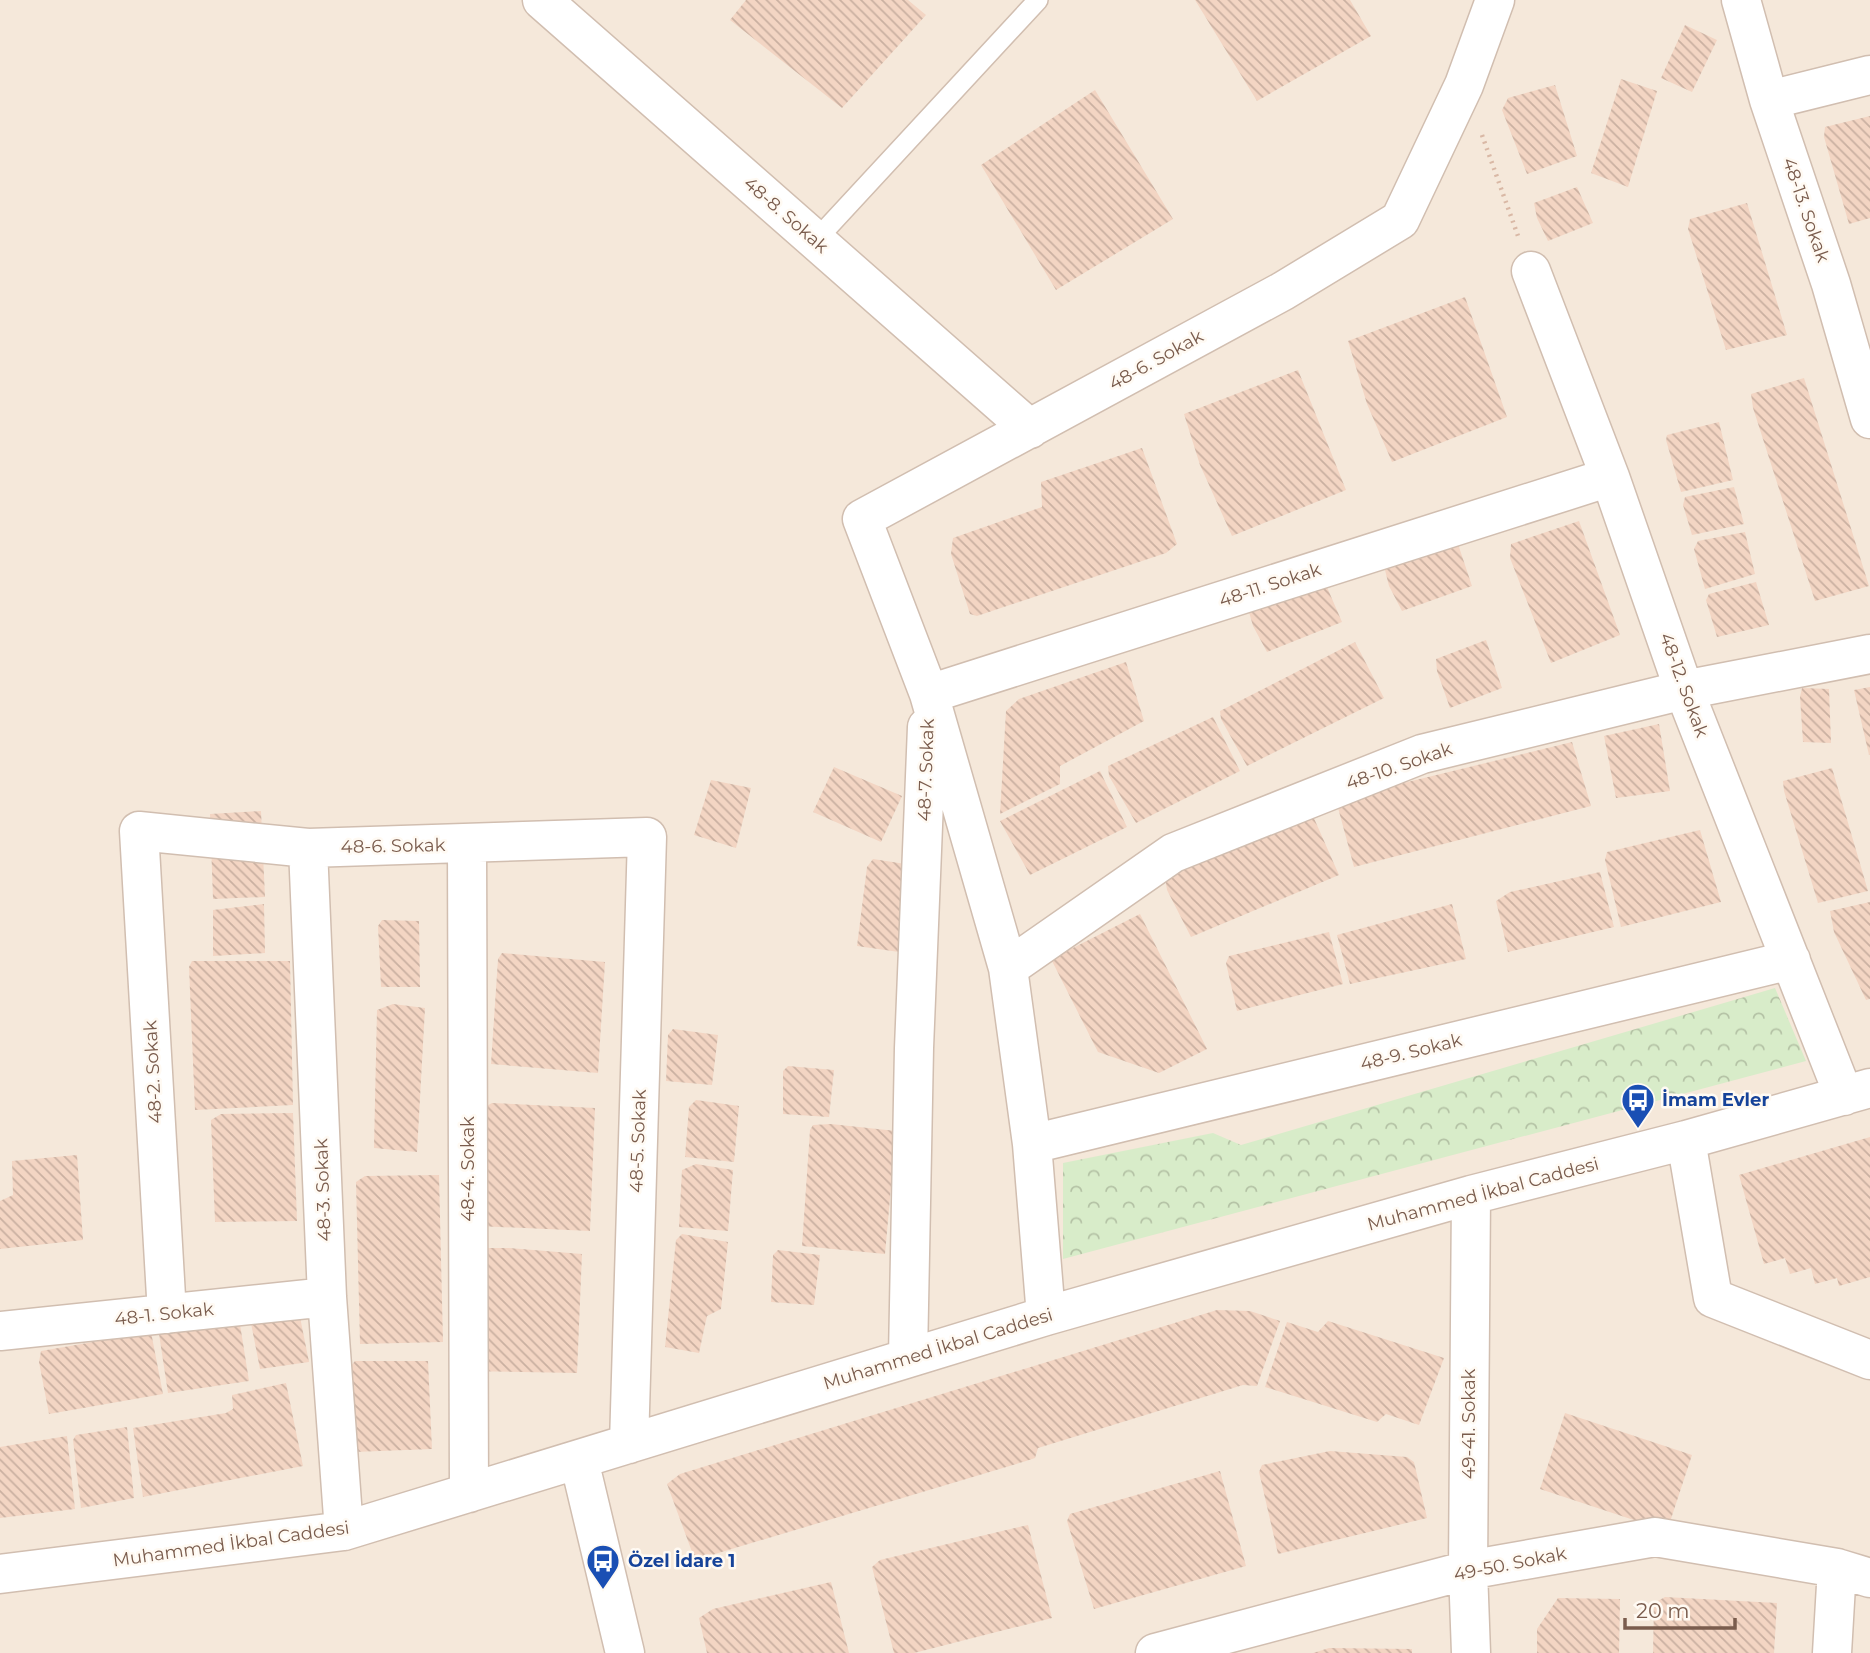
<svg xmlns="http://www.w3.org/2000/svg" width="1870" height="1653" font-family="Montserrat,sans-serif">
	<defs>
		<pattern id="park-crowns" width="20" height="18" patternUnits="userSpaceOnUse" patternTransform="scale(1.75)"><rect width="20" height="18" fill="#d8ecc9"/><path d="M2 6a3 3 0 1 1 6 0M12 15a3 3 0 1 1 6 0" fill="none" stroke="#b4c2a5"/></pattern>
		<pattern id="building-back-hatch" width="6" height="6" patternUnits="userSpaceOnUse" patternTransform="scale(1.75)"><rect width="6" height="6" fill="#f3d5c3"/><path d="M-1 5l2 2M0 0l6 6M5-1l2 2" fill="none" stroke="#cab0a1"/></pattern>
	</defs>
	<rect width="100%" height="100%" fill="#fdf6ec"/>
	<path fill="#f5e8da" d="M0 0H1870V1653H0Z"/>
	<path fill="url(#park-crowns)" d="M1775 988 1806 1061 1063 1259V1163L1213 1133 1241 1145Z"/>
	<path fill="url(#building-back-hatch)" d="M746 0H908L926 15 842 108 730 20Z
		M1195 0H1350L1371 36 1257 101Z
		M1685 25 1717 40 1692 92 1661 78Z
		M1621 79 1657 91 1628 187 1591 173Z
		M1555 85 1577 156 1527 174 1502 110 1508 98Z
		M1095 90 1173 219 1056 290 981 165Z
		M1870 116V218L1849 224 1824 137 1825 127Z
		M1577 187 1593 223 1548 241 1537 218 1534 203Z
		M1747 203 1787 335 1726 350 1688 229 1690 219Z
		M1465 297 1507 417 1392 462 1367 404 1348 341Z
		M1298 370 1346 490 1232 536 1200 465 1184 414Z
		M1804 378 1869 586 1815 601 1753 408 1751 394Z
		M1719 422 1733 480 1681 492 1666 440 1667 435Z
		M1142 448 1177 544 1166 553 977 616 970 614 951 554 953 538 1042 507 1041 482Z
		M1734 487 1744 524 1692 535 1683 505 1685 497Z
		M1579 521 1620 635 1551 663 1510 558 1511 544Z
		M1454 532 1472 586 1402 611 1389 586 1382 558Z
		M1745 532 1755 574 1705 589 1694 549 1698 541Z
		M1320 571 1342 622 1267 652 1253 626 1245 598Z
		M1756 582 1769 625 1717 637 1706 600 1709 594Z
		M1486 640 1502 688 1450 708 1437 671 1436 659Z
		M1355 642 1384 698 1247 766 1221 719 1220 711Z
		M1126 662 1144 721 1060 766V784L1000 814 1006 711 1019 699Z
		M1870 687V755H1869L1854 690Z
		M1802 688 1829 689 1831 743 1803 742 1800 697Z
		M1213 717 1240 771 1136 823 1109 776 1108 766Z
		M1659 724 1670 791 1616 798 1604 736Z
		M1572 742 1591 806 1354 867 1337 804 1346 797Z
		M834 767 902 796 881 842 813 812Z
		M1832 768 1868 891 1818 903 1784 791 1783 781Z
		M1100 771 1127 827 1030 875 1000 821Z
		M711 780 751 788 736 848 694 835Z
		M261 811 265 897 213 899 210 814Z
		M1313 816 1339 875 1191 937 1167 890 1165 877Z
		M1700 830 1721 902 1621 927 1605 860 1607 852Z
		M873 859 925 867 913 954 857 946 867 867Z
		M1600 872 1614 927 1508 952 1496 901 1510 892Z
		M1870 902V999L1866 1000 1834 932 1830 911Z
		M264 904 265 953 213 956V910Z
		M1452 904 1466 959 1350 984 1337 935Z
		M1140 914 1207 1049 1159 1073 1098 1052 1051 959Z
		M382 920 419 921 420 987H381L378 926Z
		M1329 932 1343 984 1237 1011 1226 963 1229 956Z
		M502 953 605 962 598 1073 491 1064 498 959Z
		M192 961H290L293 1105 195 1110 189 967Z
		M393 1004 425 1008 417 1152 374 1148 377 1010Z
		M673 1029 718 1035 712 1085 666 1081 668 1035Z
		M788 1066 834 1070 829 1117 783 1114V1071Z
		M696 1100 739 1106 734 1162 685 1157 689 1107Z
		M492 1103 595 1108 590 1231 477 1226 481 1109Z
		M293 1113 297 1221 215 1222 211 1120 221 1114Z
		M831 1124 896 1131 885 1254 802 1246 810 1130 813 1125Z
		M1870 1137V1277L1839 1286 1837 1278 1815 1284 1811 1268 1790 1274 1785 1258 1764 1264 1739 1175Z
		M77 1155 83 1240 0 1249V1201L13 1195 12 1161Z
		M696 1164 733 1170 728 1231 679 1227 682 1170Z
		M439 1175 443 1342 360 1344 356 1182 365 1176Z
		M682 1234 728 1242 721 1309 707 1316 699 1353 665 1347 676 1240Z
		M470 1248H509L582 1254 577 1373 463 1371Z
		M778 1250 820 1255 814 1305 771 1302 773 1255Z
		M297 1302 309 1362 260 1369 249 1313Z
		M1217 1310 1250 1311 1280 1321 1257 1386 1243 1385 1038 1448 1035 1458 1026 1461 695 1560 667 1484 680 1474Z
		M239 1318 249 1381 168 1393 159 1334Z
		M1328 1321 1444 1358 1419 1425 1386 1414 1377 1422 1265 1387 1287 1322 1318 1332Z
		M151 1332 163 1394 49 1414 39 1362 41 1351Z
		M355 1361H428L432 1449 354 1452 351 1366Z
		M286 1383 303 1466 143 1497 133 1428 226 1413 233 1409 232 1395Z
		M1565 1413 1692 1455 1667 1531 1540 1489Z
		M127 1427 134 1498 81 1508 73 1440 76 1435Z
		M67 1436 75 1509 0 1518V1447Z
		M1330 1451 1407 1457 1414 1462 1427 1518 1278 1554 1259 1472 1262 1465Z
		M1220 1471 1246 1566 1094 1609 1067 1521 1070 1514Z
		M1028 1525 1052 1618 914 1653H894L872 1567 880 1560Z
		M831 1582 849 1653H707L699 1618 713 1609Z
		M1665 1597 1777 1603 1774 1653H1653L1654 1603Z
		M1558 1598 1620 1599 1619 1653H1537V1629Z
		M1329 1648 1412 1649V1653H1313Z"/>
	<g fill="none" stroke-linecap="round" stroke-linejoin="round">
		<defs>
			<path id="lane" d="M815 241 1038 0"/>
			<path id="street" d="M542 0 1030 429
				M1741 0 1769 100 1831 284 1870 419
				M1769 100 1870 75
				M1531 271 1610 477 1684 690 1844 1096
				M929 694 1610 477
				M467 844 469 1493
				M308 848 327 1297 344 1531
				M1008 968 1173 853 1422 754 1684 690 1870 654
				M1686 1140 1713 1298 1870 1360
				M1032 1144 1791 960
				M1471 1195 1468 1570 1471 1653
				M167 1314 139 831 308 848 647 837 629 1444
				M1046 1316 1032 1144 1008 968 929 694 862 519 1283 291 1400 220 1464 85 1495 0
				M0 1331 327 1297
				M908 1357 914 1048 927 727
				M579 1460 625 1653
				M0 1574 344 1531 1046 1316 1471 1195 1686 1140 1870 1088
				M1155 1653 1468 1570 1655 1537 1837 1568 1870 1578
				M1832 1653 1837 1568"/>
		</defs>
		<use href="#lane" stroke="#d1beb0" stroke-width="22"/>
		<use href="#street" stroke="#d1beb0" stroke-width="41"/>
		<path stroke="#d9b8a5" stroke-width="4.5" stroke-dasharray="2 5" stroke-linecap="butt" d="M1482 135 1518 236"/>
		<use href="#lane" stroke="#fff" stroke-width="19"/>
		<use href="#street" stroke="#fff" stroke-width="38"/>
	</g>
	<defs>
		<symbol id="bus-pin" viewBox="-11 -11 22 30"><path d="M0 17L-7.5 6A9.5 9.5 0 1 1 7.5 6Z" fill="#1a4fb4" stroke="#fffaf3"/><path d="M-5-6H5V4H4V6H2V4H-2V6H-4V4H-5ZM-3.5-4V0h7V-4ZM-3.5 1.2v1.5H-2V1.2ZM2 1.2v1.5H3.5V1.2Z" fill="#fff"/></symbol>
	</defs>
	<g fill-rule="evenodd">
		<use href="#bus-pin" x="1619" y="1081" width="38" height="52"/>
		<use href="#bus-pin" x="584" y="1542" width="38" height="52"/>
	</g>
	<g text-anchor="middle" dominant-baseline="central" stroke-width="5" stroke-linejoin="round" paint-order="stroke">
		<g font-size="18" fill="#7a5c4d" stroke="#fffaf3">
			<text transform="translate(1806 210) rotate(71)">48-13. Sokak</text>
			<text transform="translate(786 215) rotate(41)">48-8. Sokak</text>
			<text transform="translate(1156 360) rotate(-29)">48-6. Sokak</text>
			<text transform="translate(1270 585) rotate(-18)">48-11. Sokak</text>
			<text transform="translate(1684 685) rotate(70)">48-12. Sokak</text>
			<text transform="translate(1399 766) rotate(-19)">48-10. Sokak</text>
			<text transform="translate(926 770) rotate(-88)">48-7. Sokak</text>
			<text transform="translate(393 846) rotate(-1)">48-6. Sokak</text>
			<text transform="translate(1411 1052) rotate(-14)">48-9. Sokak</text>
			<text transform="translate(153 1072) rotate(-93)">48-2. Sokak</text>
			<text transform="translate(638 1141) rotate(-88)">48-5. Sokak</text>
			<text transform="translate(468 1169) rotate(-90)">48-4. Sokak</text>
			<text transform="translate(323 1190) rotate(-92)">48-3. Sokak</text>
			<text transform="translate(1483 1194) rotate(-15)">Muhammed İkbal Caddesi</text>
			<text transform="translate(164 1314) rotate(-6)">48-1. Sokak</text>
			<text transform="translate(938 1349) rotate(-17)">Muhammed İkbal Caddesi</text>
			<text transform="translate(1469 1424) rotate(-90)">49-41. Sokak</text>
			<text transform="translate(231 1544) rotate(-8)">Muhammed İkbal Caddesi</text>
			<text transform="translate(1510 1564) rotate(-11)">49-50. Sokak</text>
		</g>
		<g font-size="18" font-weight="bold" fill="#164399" stroke="#fffaf3" text-anchor="start">
			<text x="1662" y="1100">İmam Evler</text>
			<text x="628" y="1561">Özel İdare 1</text>
		</g>
	</g>
	<path d="M1625 1618v10h110v-10" fill="none" stroke="#7a5c4d" stroke-width="3.5"/>
	<text x="1636" y="1618" font-size="21" fill="#7a5c4d" stroke="#fffaf3" stroke-width="5" paint-order="stroke">20 m</text>
</svg>
